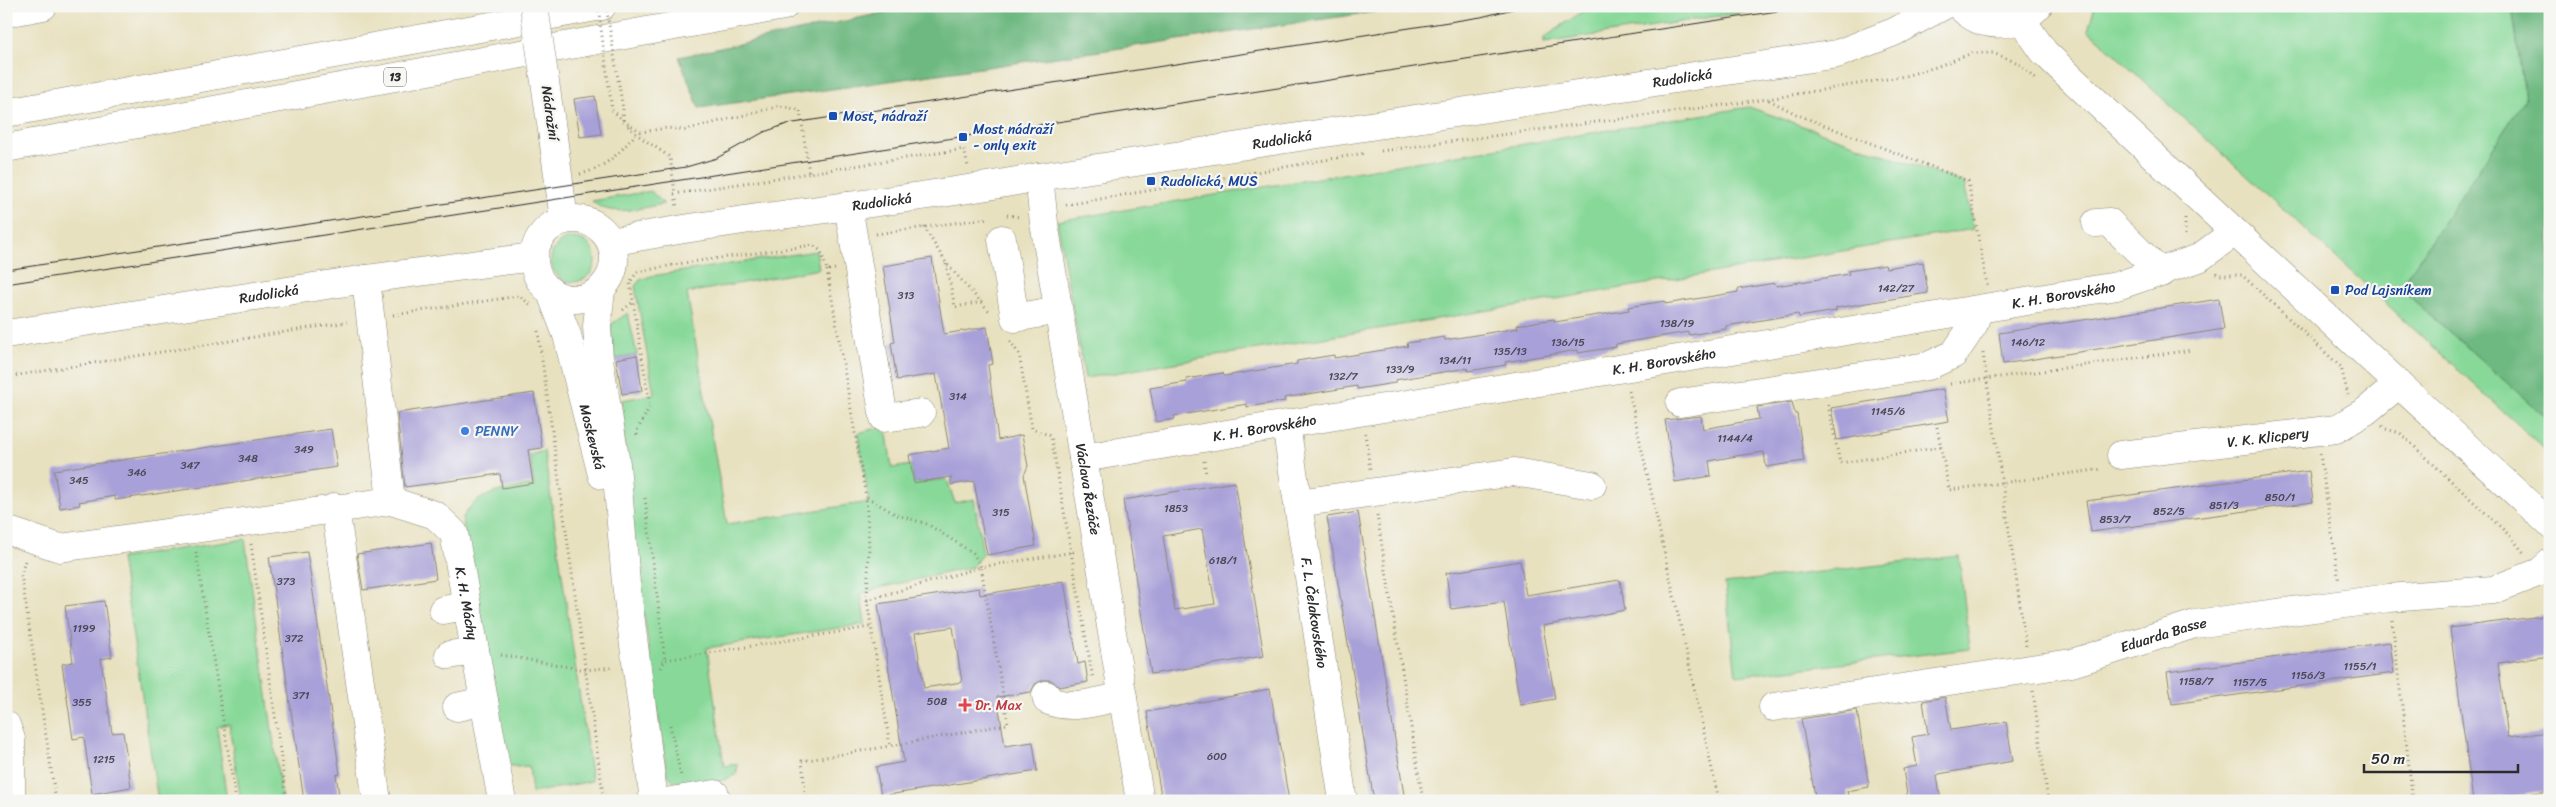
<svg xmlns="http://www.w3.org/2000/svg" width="2556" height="807" font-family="Sriracha,sans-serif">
	<rect width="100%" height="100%" fill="#f6f6f2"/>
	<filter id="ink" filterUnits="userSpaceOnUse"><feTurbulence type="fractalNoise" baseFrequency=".02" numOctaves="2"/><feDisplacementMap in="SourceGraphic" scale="10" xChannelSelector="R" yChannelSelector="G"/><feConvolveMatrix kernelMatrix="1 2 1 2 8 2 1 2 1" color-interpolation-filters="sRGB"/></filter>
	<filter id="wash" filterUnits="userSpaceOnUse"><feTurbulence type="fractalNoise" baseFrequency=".0096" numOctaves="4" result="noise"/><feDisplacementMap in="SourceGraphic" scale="20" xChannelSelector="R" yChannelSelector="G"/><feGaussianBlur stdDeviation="1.12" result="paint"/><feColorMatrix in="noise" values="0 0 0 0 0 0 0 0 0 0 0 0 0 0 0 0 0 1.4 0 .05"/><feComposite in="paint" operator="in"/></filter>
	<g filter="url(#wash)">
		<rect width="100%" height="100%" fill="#e8e1bf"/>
		<path fill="#88d999" stroke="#5a8262" d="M1590 6H1784L1544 43V38Z
			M2095 6H2512L2525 99 2400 288 2550 421V454L2088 30Z
			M1749 107 1964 183 1974 229 1085 378 1057 221Z
			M651 191 664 204C642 207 610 219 592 201Z
			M551 260a22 22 0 1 1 44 0a22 22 0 1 1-44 0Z
			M816 251 819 269 687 293 727 524 869 502 858 433 880 427 887 434 892 468 911 465 914 483 947 479 955 503 974 499 983 553 972 567 879 588 861 594 865 624 707 648 724 766 737 764V773C728 782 688 790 676 783 673 781 670 777 667 775L627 496 622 400 654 394 635 286 640 280 651 276Z
			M628 313 637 355 615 359 610 325Z
			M544 451 592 781 532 793 529 766 517 767 505 764 486 639 462 519C476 491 505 490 534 485L530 455Z
			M245 539 282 801H241L229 724 217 727 227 801H158L121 558Z
			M1959 556 1970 649 1736 676 1725 583Z"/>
		<path fill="#6eb981" stroke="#4c7256" d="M914 6H1416L699 108 679 57Z
			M2512 6H2550V421L2400 288 2525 99Z"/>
		<g id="blocks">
			<path fill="#a8a0d8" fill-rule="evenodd" d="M595 96 601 134 580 137 574 99Z
				M932 258 944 334 987 327 993 364 988 365 998 440 1022 435 1028 466 1024 475 1036 546 987 555 974 481 951 485V477L914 483 909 455 949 448 936 374 897 380 891 343 895 342 883 266Z
				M1923 262 1928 293 1836 308V311L1799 317 1798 314 1726 326V329L1689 335 1688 332 1616 344V347L1578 353V350L1505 362 1506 365 1468 371 1467 368 1395 380V383L1357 389V386L1284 398 1285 401 1247 407V404L1174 416 1175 419 1156 422 1150 388 1187 382 1186 379 1223 373 1224 376 1297 364V361L1334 355V358L1408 346 1407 343 1444 337 1445 340 1518 328 1517 325 1554 319 1555 322 1629 310 1628 307 1665 301V304L1738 292V289L1775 283 1776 286 1849 274 1848 271 1885 265 1886 268Z
				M2219 299 2224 329 2003 364 1999 333Z
				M637 355 642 391 622 394 616 359Z
				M1943 389 1949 421 1837 440 1831 408Z
				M534 393 542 448 528 450 533 483 502 488 500 474 405 487 397 413Z
				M1792 402 1795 414H1797L1804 461 1766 467 1764 452 1736 456 1709 461 1711 476 1675 482 1665 420 1701 416 1703 429 1759 419 1757 407Z
				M331 429 337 467 115 500V496L79 502 80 505 60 508 54 470Z
				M2309 471 2313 502 2091 532 2086 501Z
				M1235 482 1264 656 1151 674 1123 500ZM1202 529 1215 604 1175 610 1163 536Z
				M1358 512 1405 801H1374L1327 517Z
				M431 543 436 579 363 590 357 554Z
				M307 552 340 774 336 775 340 801H304L269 557Z
				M1520 561 1526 595 1620 580 1625 610 1543 626 1555 699 1520 705 1504 602 1451 609 1446 573Z
				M1064 581 1078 664 1085 662 1088 682 1059 687 1051 680H1043L1035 684 1031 692 997 697 1005 746 1033 742 1037 771 881 796 876 767 904 762 878 604 979 588 980 595ZM953 627 962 682 924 688 915 633Z
				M104 601 112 657 101 659 112 733 123 732 131 787 92 794 84 737 73 739 62 664 73 662 65 606Z
				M2550 615V656L2498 663 2508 737 2550 732V791L2473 801 2450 628Z
				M2390 642 2394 673 2172 704 2167 672Z
				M1270 689 1289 801H1162L1147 712Z
				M1945 697 1951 730 2006 722 2013 761 1939 774 1937 776 1941 801H1908L1903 769 1917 766 1912 737 1928 734 1923 701Z
				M1857 710 1869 787 1847 791 1849 801H1816L1801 719Z"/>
		</g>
	</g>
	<g filter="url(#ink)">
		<use href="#blocks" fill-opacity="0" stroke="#8a8675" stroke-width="1"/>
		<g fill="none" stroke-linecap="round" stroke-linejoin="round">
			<defs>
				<g id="minor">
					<path d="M1960 6C1980 30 2018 29 2038 6"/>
					<path d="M6 13 43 6"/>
					<path d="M2021 19 2044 52C2211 212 2381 367 2550 524"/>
					<path d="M553 137 564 220"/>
					<path id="s1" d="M1039 177 1044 223 1140 801"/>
					<path d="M848 206 884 418 921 413"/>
					<circle cx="574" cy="259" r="40"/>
					<path d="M2096 223 2109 222 2161 273"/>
					<path d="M1002 239 1015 318 1058 310"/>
					<path id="s2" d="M611 242C753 214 897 204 1039 177L1837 54 1894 32 1943 6"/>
					<path d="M366 279 391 501"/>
					<path d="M601 290 597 326 599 359 616 464 626 583 654 801"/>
					<path id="s3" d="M551 293 567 335 602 475"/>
					<path id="s4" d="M6 334 366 279 533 257"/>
					<path d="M1680 403 1928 366 1954 354 1974 324 1978 310"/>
					<path id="s5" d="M1286 425 1343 801"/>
					<path id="s6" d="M2121 455 2336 429 2366 411 2399 384"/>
					<path id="s7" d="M1083 458 2117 286 2199 258 2233 233"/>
					<path d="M1298 503 1514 472 1592 485"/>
					<path d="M335 507 377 801"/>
					<path id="s8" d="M6 530 60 548 391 501 435 515 454 533 502 801"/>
					<path d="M443 610 467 606"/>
					<path d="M449 655 475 651"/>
					<path d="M1046 695 1047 700C1071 711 1099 701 1123 696"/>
					<path d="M457 707 484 701"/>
					<path id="s9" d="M1773 707 2072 663 2195 624 2389 598 2493 590 2540 572 2550 563"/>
					<path d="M6 725 11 739V801"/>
					<path d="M671 801 715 794"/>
				</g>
				<path id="highway" d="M6 113 602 6
					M6 148 784 6"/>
			</defs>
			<use href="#minor" stroke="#8a8675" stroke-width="29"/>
			<use href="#highway" stroke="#8a8675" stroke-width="29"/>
			<path stroke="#8a8675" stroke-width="3" stroke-dasharray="1 4" stroke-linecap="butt" d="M1769 100 1798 115 1968 181 1987 285
				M623 109V120
				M612 110 624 121
				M623 121 641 132 667 128 685 130 780 106 800 110 809 173 964 149 968 167
				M628 126 636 134 670 157 677 208
				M1381 151 1768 99 1905 76 1936 67 1972 53H1993L2018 63 2035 79
				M580 174C606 168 619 153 636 134
				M674 194 809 173
				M1066 205 1365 153
				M1007 215 1020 217
				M2185 219V238
				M924 227 946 263 989 311
				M876 234 989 218
				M946 264 955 307 982 302
				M827 270 866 497
				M2216 273 2219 275H2242L2341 367 2348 395
				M623 310 632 303
				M393 315 519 296 530 304
				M538 331 604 801
				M1010 341 1019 354 1032 429 1051 436 1093 679
				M1983 353 2026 646
				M6 377 347 322
				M1950 384 2192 350
				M1629 391 1719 801
				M1828 405 1840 463 1941 447
				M2382 426 2386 429 2400 433 2509 535 2525 554
				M1937 427 1949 490 2103 469
				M1365 433 1370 469
				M637 435V431L650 406 630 282 637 272 684 263 813 245 821 251 827 270 836 269
				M2320 454 2339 582
				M1204 461 1206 475
				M645 498 665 660 659 661
				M1377 515 1423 801
				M251 544 287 801
				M196 552 236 801
				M25 561 21 574 56 801
				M867 600 981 567 1008 724 890 746 867 600 869 547 866 497 897 515 927 524 973 553 981 567 1074 552
				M2392 620 2413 801
				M501 655 586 670 613 667
				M661 668 665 660 870 627
				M2033 691 2048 801
				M670 725 681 776
				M806 801 802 761 890 746"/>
			<use href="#minor" stroke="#fff" stroke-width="28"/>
			<use href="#highway" stroke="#fff" stroke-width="28"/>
			<path stroke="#2b2b2b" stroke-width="1" d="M6 270 686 167 717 158 764 132 787 124 1481 17 1525 6
				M6 284 1810 6"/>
			<defs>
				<path id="minor-bridge" d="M534 6 553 137"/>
			</defs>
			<use href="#minor-bridge" stroke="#8a8675" stroke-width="29" stroke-linecap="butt"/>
			<path stroke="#8a8675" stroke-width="3" stroke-dasharray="1 4" stroke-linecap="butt" d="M598 6 612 110
				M606 6 623 109"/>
			<use href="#minor-bridge" stroke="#fff" stroke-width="28"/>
		</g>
	</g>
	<g fill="#1a4fb4" stroke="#f6f6f2" stroke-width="2">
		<rect x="828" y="111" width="10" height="10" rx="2.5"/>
		<rect x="958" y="132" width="10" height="10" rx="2.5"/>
		<rect x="1146" y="176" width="10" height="10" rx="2.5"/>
		<rect x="2330" y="285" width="10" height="10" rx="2.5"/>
	</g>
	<circle fill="#3f7fe0" stroke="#f6f6f2" stroke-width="2" cx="465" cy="431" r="5"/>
	<path fill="#e0444e" stroke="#f6f6f2" stroke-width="2" d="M962.5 697.5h5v5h5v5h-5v5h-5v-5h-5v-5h5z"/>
	<g text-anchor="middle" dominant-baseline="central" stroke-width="4.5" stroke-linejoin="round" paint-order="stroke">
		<g font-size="11" fill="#4a4856">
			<text x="1896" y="288">142/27</text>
			<text x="906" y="295">313</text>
			<text x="1677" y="323">138/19</text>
			<text x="1568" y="342">136/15</text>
			<text x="2028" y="342">146/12</text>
			<text x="1510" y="351">135/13</text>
			<text x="1455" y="360">134/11</text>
			<text x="1400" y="369">133/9</text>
			<text x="1343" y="376">132/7</text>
			<text x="958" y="396">314</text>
			<text x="1888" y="411">1145/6</text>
			<text x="1735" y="438">1144/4</text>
			<text x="304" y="449">349</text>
			<text x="248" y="458">348</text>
			<text x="190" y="465">347</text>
			<text x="137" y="472">346</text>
			<text x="79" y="480">345</text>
			<text x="2280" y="497">850/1</text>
			<text x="2224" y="505">851/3</text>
			<text x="1176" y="508">1853</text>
			<text x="2169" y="511">852/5</text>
			<text x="1001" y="512">315</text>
			<text x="2115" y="519">853/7</text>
			<text x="1223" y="560">618/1</text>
			<text x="286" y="581">373</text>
			<text x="84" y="628">1199</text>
			<text x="294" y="638">372</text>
			<text x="2360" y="666">1155/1</text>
			<text x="2308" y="675">1156/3</text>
			<text x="2196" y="681">1158/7</text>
			<text x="2250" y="682">1157/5</text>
			<text x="301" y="695">371</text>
			<text x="937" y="701">508</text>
			<text x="82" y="702">355</text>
			<text x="1217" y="756">600</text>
			<text x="104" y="759">1215</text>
		</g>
		<rect fill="#f6f6f2" stroke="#686867" stroke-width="1" x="384" y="67.5" width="22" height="19" rx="4"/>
		<g font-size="12" font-weight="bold" fill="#2b2b2b">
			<text x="395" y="77">13</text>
		</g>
		<g font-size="14" fill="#2b2b2b" stroke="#f6f6f2">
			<text stroke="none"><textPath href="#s2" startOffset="1084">Rudolická</textPath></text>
			<text transform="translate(550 113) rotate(82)">Nádražní</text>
			<text stroke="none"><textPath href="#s2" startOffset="679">Rudolická</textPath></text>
			<text stroke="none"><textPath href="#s2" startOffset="274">Rudolická</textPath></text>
			<text stroke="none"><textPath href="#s4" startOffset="266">Rudolická</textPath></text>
			<text stroke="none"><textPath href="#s7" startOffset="994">K. H. Borovského</textPath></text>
			<text stroke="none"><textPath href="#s7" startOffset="589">K. H. Borovského</textPath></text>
			<text stroke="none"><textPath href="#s7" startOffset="184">K. H. Borovského</textPath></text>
			<text stroke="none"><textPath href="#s3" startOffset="150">Moskevská</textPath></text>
			<text stroke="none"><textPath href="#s6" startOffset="148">V. K. Klicpery</textPath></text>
			<text stroke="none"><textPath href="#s1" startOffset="316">Václava Řezáče</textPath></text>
			<text stroke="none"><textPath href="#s8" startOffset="535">K. H. Máchy</textPath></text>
			<text stroke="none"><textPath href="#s5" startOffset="190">F. L. Čelakovského</textPath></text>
			<text stroke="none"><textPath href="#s9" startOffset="398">Eduarda Basse</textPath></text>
		</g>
		<g font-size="14" fill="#164399" stroke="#f6f6f2" text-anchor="start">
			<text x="843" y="116">Most, nádraží</text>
			<text x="973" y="129">Most nádraží<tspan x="973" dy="16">- only exit</tspan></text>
			<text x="1161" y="181">Rudolická, MUS</text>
			<text x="2345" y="290">Pod Lajsníkem</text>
		</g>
		<g font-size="14" fill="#366cbe" stroke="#f6f6f2" text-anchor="start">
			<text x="475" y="431">PENNY</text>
		</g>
		<g font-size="14" fill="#be3a42" stroke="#f6f6f2" text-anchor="start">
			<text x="975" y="705">Dr. Max</text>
		</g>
	</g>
	<rect width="2556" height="807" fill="none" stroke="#f6f6f2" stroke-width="25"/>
	<path d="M2364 764v8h154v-8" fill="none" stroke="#2b2b2b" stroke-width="2.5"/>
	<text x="2371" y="764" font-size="15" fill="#2b2b2b" stroke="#f6f6f2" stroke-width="4" paint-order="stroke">50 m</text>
</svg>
